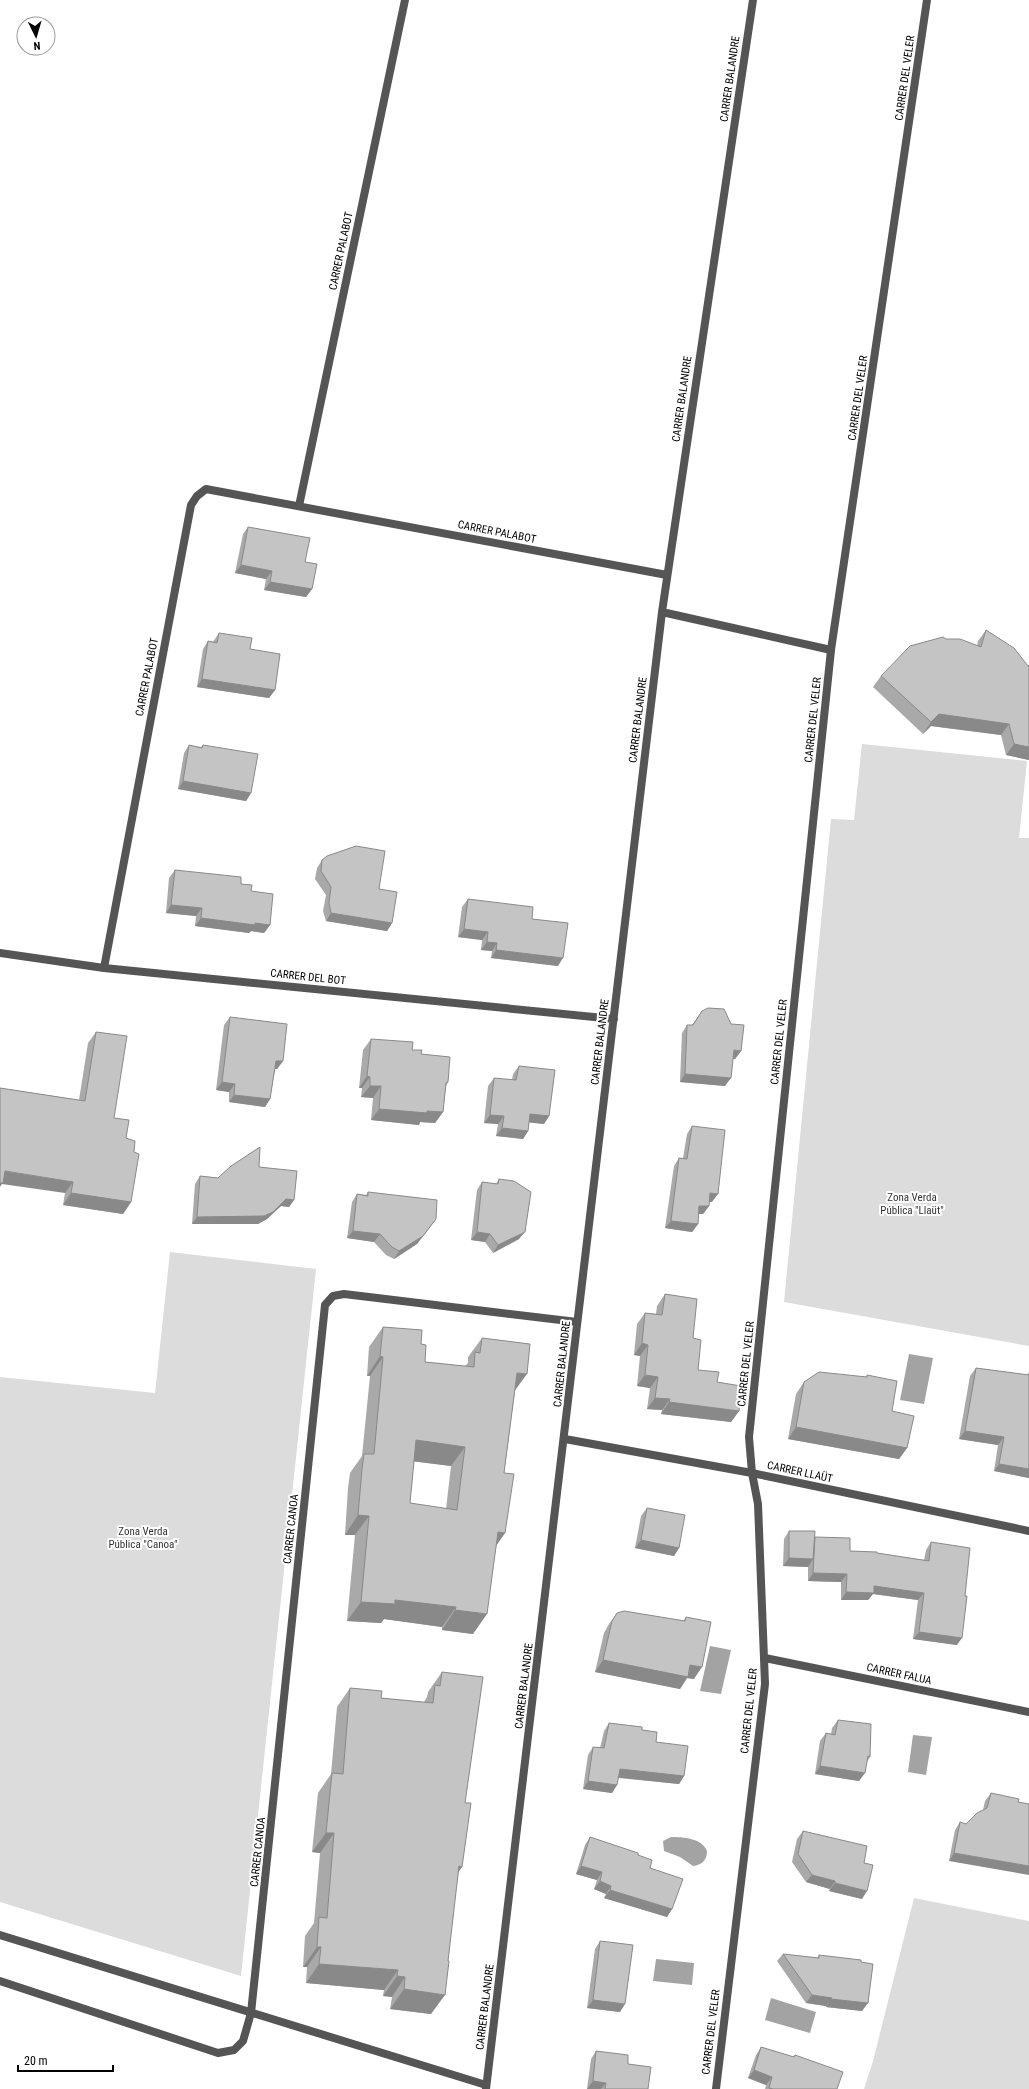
<svg xmlns="http://www.w3.org/2000/svg" width="1029" height="2089" font-family="'Roboto Condensed',sans-serif">
	<rect width="100%" height="100%" fill="#fff"/>
	<path fill="#dcdcdc" d="M862 744 1027 761 1019 838H1029V1346L784 1302 831 819 854 820Z
		M170 1252 316 1269 241 1976 0 1902V1377L155 1393Z
		M914 1898 1029 1921V2089H864L873 2061Z"/>
	<path fill="#a3a3a3" d="M909 1354 933 1358 924 1404 900 1400Z
		M710 1646 731 1650 721 1694 700 1691Z
		M913 1735 932 1737 926 1775 908 1772Z
		M671 1837C683 1837 702 1838 707 1851 707 1860 702 1865 693 1866L680 1857 664 1851 663 1841Z
		M656 1959 694 1963 692 1985 653 1981Z
		M771 1998 816 2012 810 2033 765 2020Z"/>
	<g fill="none" stroke-linecap="round" stroke-linejoin="round">
		<path stroke="#555" stroke-width="8" d="M0 1981 218 2053 234 2050 243 2041 251 2013"/>
		<path stroke="#555" stroke-width="8" d="M299 506 405 0
			M662 612 831 650
			M0 953 104 968 614 1019
			M104 968 191 505 197 496 206 489 667 575
			M565 1439 752 1473 1029 1531
			M765 1658 1029 1712
			M0 1935 486 2085
			M251 2013 325 1305 333 1296 344 1294 577 1322
			M486 2089 662 612 753 0
			M716 2089 765 1684 758 1504 752 1473 749 1437 831 650 927 0"/>
	</g>
	<path fill="#a9a9a9" fill-rule="evenodd" d="M248 527 305 562 312 589 306 597 264 590 266 579 235 573 243 534Z
		M986 630 1028 666 1029 665V760L1006 755 1001 735 931 726 923 734 873 687 881 676 946 639 977 646 978 641Z
		M219 633 275 690 269 698 197 687 203 649 208 641 213 642Z
		M189 745 201 747 203 745 251 793 246 801 178 789 184 753Z
		M322 860 379 889 392 923 387 931 326 921 323 911 326 895 315 879 317 868Z
		M175 870 241 884 251 891 270 925 264 933 251 931 249 933 195 926 196 916 166 913 169 878Z
		M468 899 532 919 558 966 491 958 492 951 481 950 482 940 458 937 462 907Z
		M702 1011 741 1051 735 1059H733L725 1086 680 1082 682 1033 687 1025H692Z
		M230 1017 283 1061 277 1069H275L270 1099 265 1107 229 1102V1092L216 1090 224 1025Z
		M96 1032 114 1118 126 1138 131 1202 123 1214 63 1205 65 1193 0 1088 79 1100 88 1043Z
		M371 1039 412 1050 421 1054 448 1082 446 1086 443 1112 435 1123 420 1122 419 1125 371 1120 373 1098 361 1097 362 1088H359L363 1050Z
		M519 1066 549 1116 544 1124 529 1122 528 1131 523 1139 496 1136 498 1124 484 1123 488 1086 494 1078 512 1080 513 1074Z
		M692 1126 712 1202H709V1206L703 1214H699L698 1224 692 1232 665 1228 674 1166 679 1158H683L687 1134Z
		M259 1167 294 1200 289 1207 281 1206 267 1219 258 1224H192L195 1184 200 1176 218 1178Z
		M499 1179 519 1239 493 1253 485 1242 471 1240 477 1190 482 1182 496 1184Z
		M368 1192 430 1227 417 1244 394 1259 386 1255 374 1242 347 1238 352 1202 357 1194 366 1195Z
		M665 1294 693 1338 698 1370 717 1382 739 1411 731 1422 661 1414 662 1410 647 1409 650 1388 637 1386 640 1356 634 1355 637 1324 645 1313 656 1314 657 1306Z
		M383 1327 421 1344 425 1362 465 1366 468 1363V1357L482 1338 515 1391 504 1473 505 1533 496 1545 473 1634 442 1630V1627L384 1619 381 1623 347 1621 355 1535H345L348 1488 350 1473 362 1456 370 1376H367L369 1347ZM414 1461 451 1466 446 1509 410 1503Z
		M976 1368 1027 1375 1029 1372V1478L994 1471 998 1445 959 1439 970 1376Z
		M867 1375 892 1411 907 1448 899 1459 788 1439 796 1394 804 1382 866 1377Z
		M647 1508 679 1548 674 1556 635 1548 641 1516Z
		M789 1531 815 1537 850 1551 877 1553 924 1560 926 1550 931 1542 957 1645 913 1639 918 1600 873 1594 868 1600H841V1582L808 1581V1566V1567L783 1566 784 1539Z
		M617 1613 683 1621 686 1617 694 1679 687 1678 680 1689 595 1672 604 1633 609 1624Z
		M442 1672 465 1803 458 1872 431 2014 390 2009 392 1997 383 1996 384 1990 306 1983 307 1967H303L305 1936 314 1923 320 1853 312 1852 318 1793 331 1774 337 1707 350 1688 381 1698 424 1702 427 1697 428 1692Z
		M838 1720 870 1757 867 1762 859 1781 815 1774 820 1741 826 1733 831 1734 832 1728Z
		M609 1723 642 1730 656 1742 684 1776 679 1784 618 1778 617 1785 612 1793 583 1789 588 1755 593 1747 600 1748 604 1731Z
		M991 1793 1018 1802 949 1861 955 1830 960 1822 966 1824 983 1810 985 1801Z
		M803 1831 864 1863 862 1899 829 1891 830 1889 806 1882 792 1862 797 1839Z
		M590 1837 638 1855 650 1868 672 1909 667 1917 604 1898 606 1894 594 1889 597 1880 576 1874 585 1845Z
		M600 1941 620 2012 587 2008 595 1949Z
		M783 1954 817 1958 819 1955 862 2011 826 2007V2006L806 2003 777 1961Z
		M761 2047 793 2057 795 2055 837 2089H765L766 2085 748 2078 756 2055Z
		M596 2051 628 2064 648 2089H587L591 2059Z"/>
	<path fill="#898989" d="M241 565 272 571 266 579 235 573Z
		M270 582 312 589 306 597 264 590Z
		M202 679 275 690 269 698 197 687Z
		M939 714 1009 724 1001 735 931 726 923 734 931 722Z
		M1014 744 1029 747V760L1006 755Z
		M183 781 251 793 246 801 178 789Z
		M171 905 202 908 196 916 166 913Z
		M331 913 392 923 387 931 326 921Z
		M201 918 270 925 264 933 251 931 249 933 195 926Z
		M464 929 488 932 482 940 458 937Z
		M487 942 497 943 492 951 481 950Z
		M496 950 563 958 558 966 491 958Z
		M734 1050 741 1051 735 1059 728 1058Z
		M276 1061H283L277 1069H270Z
		M685 1074 731 1078 725 1086 680 1082Z
		M367 1076 370 1077 362 1088H359Z
		M222 1082 235 1084 229 1092 216 1090Z
		M370 1086H381L373 1098 361 1097Z
		M234 1095 270 1099 265 1107 229 1102Z
		M379 1109 443 1112 435 1123 420 1122 419 1125 371 1120Z
		M530 1114 549 1116 544 1124 524 1122Z
		M490 1115 504 1116 498 1124 484 1123Z
		M502 1128 528 1131 523 1139 496 1136Z
		M5 1171 73 1182 65 1193 2 1184 0 1187V1178Z
		M71 1193 131 1202 123 1214 63 1205Z
		M710 1193 718 1194 712 1202 705 1201Z
		M286 1199 294 1200 289 1207 281 1206 267 1219 258 1224H192L197 1217Z
		M699 1206H709L703 1214H694Z
		M436 1219 417 1244 394 1259 399 1251Z
		M671 1221 698 1224 692 1232 665 1228Z
		M353 1231 380 1234 374 1242 347 1238Z
		M477 1232 490 1234 485 1242 471 1240Z
		M525 1232 519 1239 493 1253 498 1245Z
		M642 1343 648 1345 640 1356 634 1355Z
		M380 1356 383 1357 370 1376H367Z
		M517 1373 527 1374 513 1393Z
		M645 1375 658 1377 650 1388 637 1386Z
		M655 1398 670 1399 662 1410 647 1409Z
		M669 1402 739 1411 731 1422 661 1414Z
		M796 1427 907 1448 899 1459 788 1439Z
		M965 1431 1004 1437 998 1445 959 1439Z
		M416 1440 465 1447 451 1466 402 1460Z
		M999 1464 1029 1469V1478L994 1471Z
		M358 1515 369 1516 355 1535H345Z
		M498 1532 505 1533 491 1553Z
		M641 1540 679 1548 674 1556 635 1548Z
		M789 1558 813 1559 808 1567 783 1566Z
		M813 1573 847 1574 841 1582 808 1581Z
		M874 1586 924 1593 918 1600 873 1594 868 1600H841L846 1592Z
		M395 1600 456 1607 442 1627 384 1619 381 1623 347 1621 361 1602Z
		M455 1610 487 1614 473 1634 442 1630Z
		M919 1632 962 1638 957 1645 913 1639Z
		M603 1660 690 1665 702 1667 694 1679 687 1678 680 1689 595 1672Z
		M820 1766 865 1773 859 1781 815 1774Z
		M620 1769 684 1776 679 1784 614 1777Z
		M588 1781 617 1785 612 1793 583 1789Z
		M326 1833H334L320 1853 312 1852Z
		M954 1853 1029 1866V1875L949 1861Z
		M459 1866 462 1867 449 1886Z
		M581 1866 602 1872 597 1880 576 1874Z
		M812 1875 835 1881 830 1889 806 1882Z
		M600 1881 611 1886 606 1894 594 1889Z
		M835 1883 867 1891 862 1899 829 1891Z
		M610 1890 672 1909 667 1917 604 1898Z
		M317 1947H321L307 1967H303Z
		M319 1964 398 1970 384 1990 306 1983Z
		M397 1976 405 1977 392 1997 383 1996Z
		M404 1989 445 1995 431 2014 390 2009Z
		M812 1995 832 1998 826 2006 806 2003Z
		M831 1999 868 2003 862 2011 826 2007Z
		M593 2000 625 2004 620 2012 587 2008Z
		M754 2070 772 2077 766 2085 748 2078Z
		M593 2081 606 2083 601 2089H587Z"/>
	<path fill="#c4c4c4" stroke="#898989" fill-rule="evenodd" d="M248 527 310 538 305 562 317 564 312 589 270 582 272 571 241 565Z
		M986 630 1014 648 1028 666 1029 665V747L1014 744 1009 724 939 714 931 722 881 676 910 646 943 637 946 639H960L981 647Z
		M219 633 252 638 250 649 280 654 275 690 202 679 208 641 217 643Z
		M189 745 202 748 203 745 258 754 251 793 183 781Z
		M356 846 385 851 379 889 397 892 392 923 331 913 329 903 331 887 321 871 322 860 327 856Z
		M175 870 241 877V884L252 885 251 891 273 894 270 925 255 923V925L201 918 202 908 171 905Z
		M468 899 533 907 532 919 568 923 563 958 496 950 497 943 487 942 488 932 464 929Z
		M708 1008 724 1009 731 1024 744 1025 741 1051 734 1050 731 1078 685 1074 687 1025H693L702 1011Z
		M230 1017 287 1024 283 1061H276L270 1099 234 1095 235 1084 222 1082Z
		M96 1032 127 1036 114 1118 129 1120 126 1138 135 1141 134 1152 139 1154 131 1202 71 1193 73 1182 5 1171 3 1183H0V1088L85 1101Z
		M371 1039 413 1042 412 1050H422L421 1054 450 1057 448 1082 446 1083 443 1112 427 1111V1113L379 1109 381 1086H370V1077L367 1076Z
		M519 1066 555 1070 549 1116 530 1114 528 1131 502 1128 504 1116 490 1115 494 1078 516 1080Z
		M692 1126 725 1130 718 1194 710 1193 709 1206H699L698 1224 671 1221 679 1158 687 1159Z
		M260 1147 259 1167 297 1171 294 1200 286 1199 273 1212 264 1216 197 1217 200 1176 218 1178 231 1166Z
		M499 1179 514 1181 531 1192 525 1232 498 1245 490 1234 477 1232 482 1182 498 1184Z
		M368 1192 437 1200 436 1219 423 1236 399 1251 392 1247 380 1234 353 1231 357 1194 368 1196Z
		M665 1294 697 1299 693 1338 701 1340 698 1370 719 1372 717 1382 741 1386 739 1411 669 1402 670 1399 655 1398 658 1377 645 1375 648 1345 642 1343 645 1313 662 1315Z
		M383 1327 422 1330 421 1344 426 1345 425 1362 474 1367 475 1352 480 1353 482 1338 530 1344 527 1374 517 1373 504 1473 514 1474 505 1533 498 1532 487 1614 455 1610 456 1607 395 1600V1604L361 1602 369 1516 358 1515 362 1469 364 1454H374L383 1357 380 1356ZM416 1440 465 1447 457 1510 410 1503Z
		M976 1368 1029 1375V1469L999 1464 1004 1437 965 1431Z
		M819 1372 867 1377V1375L897 1381 892 1411 914 1416 907 1448 796 1427 804 1382Z
		M647 1508 685 1515 679 1548 641 1540Z
		M789 1531H815L813 1559 789 1558Z
		M815 1537 850 1538V1551L877 1552V1553L929 1561 931 1542 970 1548 965 1596H967L962 1638 919 1632 924 1593 874 1586V1593L846 1592 847 1574 813 1573Z
		M624 1611 685 1621 686 1617 711 1622 702 1667 690 1665 688 1677 603 1660 612 1621 617 1613Z
		M442 1672 483 1677 465 1803H471L462 1867 459 1866 448 1961H449L445 1995 404 1989 405 1977 397 1976 398 1970 319 1964 321 1947H317L319 1917 327 1918 334 1833H326L332 1773 343 1774 350 1688 382 1691 381 1698 433 1703 435 1685 440 1686Z
		M838 1720 871 1724 870 1757 868 1756 865 1773 820 1766 826 1733 835 1735Z
		M609 1723 642 1727V1730L657 1732 656 1742 688 1746 684 1776 620 1769 617 1785 588 1781 593 1747 604 1748Z
		M991 1793 1019 1799 1018 1802 1029 1804V1866L954 1853 960 1822 966 1824 977 1813 987 1808Z
		M803 1831 867 1846 864 1863 873 1865 867 1891 835 1883V1881L812 1875 798 1854Z
		M590 1837 638 1853V1855L652 1860 650 1868 683 1879 672 1909 610 1890 611 1886 600 1881 602 1872 581 1866Z
		M600 1941 633 1945 625 2004 593 2000Z
		M783 1954 819 1958V1955L861 1960V1962L873 1964 868 2003 831 1999 832 1998 812 1995Z
		M761 2047 794 2057 795 2055 843 2072 837 2089H773L769 2088 772 2077 754 2070Z
		M596 2051 628 2055V2064L651 2067 648 2089H605L606 2083 593 2081Z"/>
	<g text-anchor="middle" dominant-baseline="central" stroke-width="4" stroke-linejoin="round" paint-order="stroke">
		<g font-size="11" fill="#000" stroke="#fff">
			<text transform="translate(905 78) rotate(-82)">CARRER DEL VELER</text>
			<text transform="translate(730 79) rotate(-82)">CARRER BALANDRE</text>
			<text transform="translate(341 251) rotate(-78)">CARRER PALABOT</text>
			<text transform="translate(858 398) rotate(-82)">CARRER DEL VELER</text>
			<text transform="translate(682 399) rotate(-82)">CARRER BALANDRE</text>
			<text transform="translate(497 532) rotate(11)">CARRER PALABOT</text>
			<text transform="translate(147 677) rotate(-79)">CARRER PALABOT</text>
			<text transform="translate(638 720) rotate(-83)">CARRER BALANDRE</text>
			<text transform="translate(813 720) rotate(-84)">CARRER DEL VELER</text>
			<text transform="translate(308 977) rotate(6)">CARRER DEL BOT</text>
			<text transform="translate(600 1042) rotate(-83)">CARRER BALANDRE</text>
			<text transform="translate(779 1042) rotate(-84)">CARRER DEL VELER</text>
			<text transform="translate(562 1364) rotate(-84)">CARRER BALANDRE</text>
			<text transform="translate(746 1364) rotate(-84)">CARRER DEL VELER</text>
			<text transform="translate(800 1472) rotate(12)">CARRER LLAÜT</text>
			<text transform="translate(291 1529) rotate(-84)">CARRER CANOA</text>
			<text transform="translate(899 1674) rotate(12)">CARRER FALUA</text>
			<text transform="translate(524 1686) rotate(-83)">CARRER BALANDRE</text>
			<text transform="translate(749 1711) rotate(-84)">CARRER DEL VELER</text>
			<text transform="translate(258 1852) rotate(-84)">CARRER CANOA</text>
			<text transform="translate(485 2007) rotate(-83)">CARRER BALANDRE</text>
			<text transform="translate(711 2032) rotate(-83)">CARRER DEL VELER</text>
		</g>
		<g font-size="11" fill="#333" stroke="#fff">
			<text x="912" y="1197">Zona Verda<tspan x="912" dy="13">Pública "Llaüt"</tspan></text>
			<text x="143" y="1531">Zona Verda<tspan x="143" dy="13">Pública "Canoa"</tspan></text>
		</g>
	</g>
	<g transform="translate(36 36) rotate(175)"><circle r="19" fill="#ffffff" stroke="#999999"/>
	<path d="M0-3L7 15L0 10L-7 15Z" fill="#000000"/>
	<text y="-6" font-size="11" font-weight="bold" text-anchor="middle" fill="#000000">N</text>
	</g>
	<path d="M18 2065v6h95v-6" fill="none" stroke="#000000" stroke-width="2"/>
	<text x="24" y="2065" font-size="12" fill="#000000" stroke="#ffffff" stroke-width="3" paint-order="stroke">20 m</text>
</svg>
